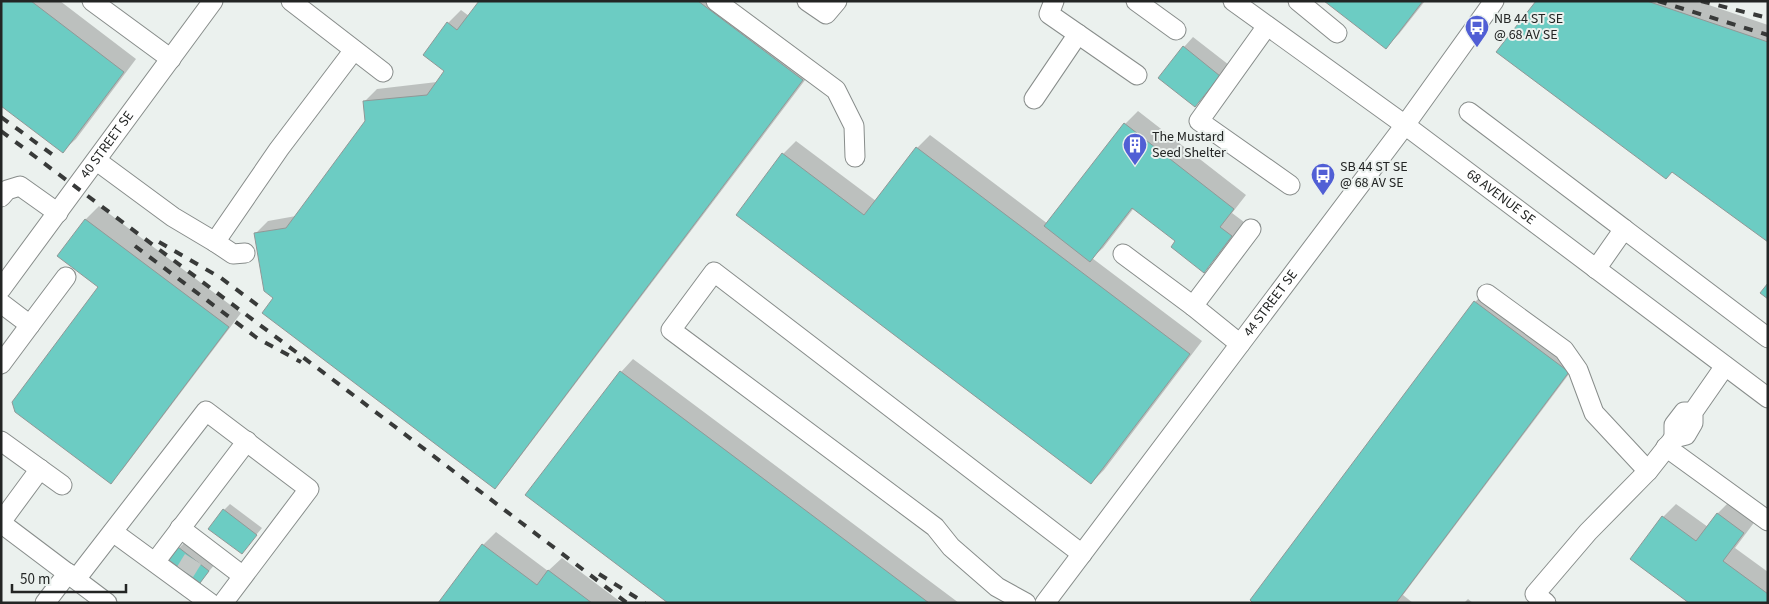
<svg xmlns="http://www.w3.org/2000/svg" width="1769" height="604" font-family="'Source Sans 3',sans-serif">
	<rect width="100%" height="100%" fill="#ebf1ee"/>
	<path fill="#0003" d="M1 1H60L136 59 76 139 63 151Z
		M480 1H728L815 67 507 474 495 487 275 297 255 234 268 221 296 216 366 121 364 102 377 89 437 82 446 71 424 55 448 23 461 10 469 16Z
		M1326 1H1425L1399 34 1386 47Z
		M1538 1H1697L1768 25V241Z
		M1193 37 1229 65 1195 105 1184 47Z
		M1138 111 1246 195 1232 213 1244 222 1216 258 1204 271 1177 241 1134 208 1103 248 1092 258 1202 341 1104 470 1091 483 737 215 783 154 796 141 876 201 917 148 930 135 1048 224 1125 124Z
		M99 206 241 313 123 469 111 482 100 287 58 256 86 219Z
		M1485 292 1578 362 1403 595 1413 603H1255L1252 600 1475 302Z
		M633 359 959 603H670L621 372Z
		M1730 501 1756 520 1735 548 1768 572V603L1663 517 1676 504 1708 527 1717 514Z
		M230 504 262 528 242 552 224 510Z
		M496 532 548 571 562 558 622 603H440L483 545Z
		M185 542 215 564 200 582 179 548Z
		M1468 599 1473 603H1464Z"/>
	<path fill="#6cccc3" stroke="#919897" d="M1 1H31L124 72 63 153 1 106Z
		M479 1H698L803 80 495 489 262 313 273 298 264 291 254 233 286 228 365 121 363 101 427 95 444 71 423 55 447 22 457 30Z
		M1324 1H1423L1386 49Z
		M1536 1H1647L1768 42V242L1672 172 1666 179 1496 52Z
		M1183 46 1220 76 1195 107 1158 78Z
		M1124 123 1234 209 1220 227 1232 236 1204 273 1171 247 1175 241 1132 208 1090 262 1044 226Z
		M916 147 1190 354 1091 484 736 215 782 153 864 215Z
		M85 219 229 327 111 484 15 412 12 402 98 287 57 256Z
		M1768 283V299L1760 293Z
		M1474 301 1569 372 1396 603H1253L1250 600Z
		M620 371 929 603H668L525 495Z
		M223 509 257 535 242 554 208 529Z
		M1717 513 1744 533 1723 561 1768 594V603H1689L1630 559 1662 516 1696 541Z
		M482 544 537 585 548 570 592 603H438Z
		M178 547 209 571 200 583 169 560Z"/>
	<g fill="none" stroke-linecap="round" stroke-linejoin="round">
		<path stroke="#c3c8c6" stroke-width="19" stroke-dasharray="19 9" stroke-linecap="butt" d="M185 572 193 559"/>
		<defs>
			<g id="minor">
				<path d="M92 1 171 59"/>
				<path d="M291 1 383 72"/>
				<path d="M716 1 836 90 854 126 855 157"/>
				<path d="M807 1 826 14 837 1"/>
				<path d="M1054 1 1049 14 1137 75"/>
				<path d="M1136 1 1176 30"/>
				<path id="s1" d="M1233 1 1405 125 1768 398"/>
				<path d="M1298 1 1337 33"/>
				<path d="M1267 26 1199 121 1290 185"/>
				<path d="M1034 99 1078 34"/>
				<path d="M1469 112 1624 229"/>
				<path d="M97 161 173 217 215 242"/>
				<path d="M1 197 7 190 20 186 58 213"/>
				<path d="M245 253 233 254 215 242 279 149 354 50"/>
				<path d="M1123 254 1193 306 1251 229"/>
				<path d="M1596 269 1624 229 1768 338"/>
				<path id="s2" d="M1 289 213 1"/>
				<path d="M1487 294 1564 350 1578 370 1594 413 1648 471"/>
				<path d="M1 303 30 325 66 277"/>
				<path d="M1193 306 1240 344"/>
				<path d="M1 364 30 325"/>
				<path d="M1693 412H1684L1674 425V438L1686 435 1693 423V412L1725 366"/>
				<path d="M1 441 62 485"/>
				<path d="M1666 447 1768 521"/>
				<path d="M1 522 40 469"/>
				<path d="M1 523 107 603"/>
				<path d="M180 528 243 576"/>
				<path d="M113 532 210 603"/>
				<path d="M155 562 247 441"/>
				<path d="M76 579 206 411 309 489 223 603"/>
				<path d="M45 603 68 573"/>
				<path d="M1026 603 997 587 951 547 935 527 671 330 714 272 1082 554"/>
				<path id="s3" d="M1045 603 1405 125 1494 1"/>
				<path d="M1546 603 1535 594 1588 532 1648 471 1674 438"/>
			</g>
		</defs>
		<use href="#minor" stroke="#888d8b" stroke-width="21"/>
		<use href="#minor" stroke="#fff" stroke-width="19"/>
		<path stroke="#383a39" stroke-width="4" stroke-dasharray="9 9" stroke-linecap="butt" d="M1658 1 1768 35
			M1701 1 1768 18
			M1 117 53 155
			M1 131 344 388 627 603
			M159 242 221 278 260 307
			M135 246 257 338 301 362
			M599 574 645 603"/>
	</g>
	<defs>
		<symbol id="bus-pin" viewBox="-11 -11 22 30"><path d="M0 17L-7.5 6A9.5 9.5 0 1 1 7.5 6Z" fill="#515fd5" stroke="#ebf1ee"/><path d="M-5-6H5V4H4V6H2V4H-2V6H-4V4H-5ZM-3.5-4V0h7V-4ZM-3.5 1.2v1.5H-2V1.2ZM2 1.2v1.5H3.5V1.2Z" fill="#fff"/></symbol>
		<symbol id="building-pin" viewBox="-11 -11 22 30"><path d="M0 17L-7.5 6A9.5 9.5 0 1 1 7.5 6Z" fill="#515fd5" stroke="#ebf1ee"/><path d="M-4-6H4V6H1V3H-1V6H-4ZM-2.5-4.3h1.7v1.8h-1.7ZM.8-4.3h1.7v1.8H.8ZM-2.5-1h1.7V.8h-1.7ZM.8-1h1.7V.8H.8Z" fill="#fff"/></symbol>
	</defs>
	<g fill-rule="evenodd">
		<use href="#bus-pin" x="1463" y="13" width="28" height="38"/>
		<use href="#building-pin" x="1121" y="131" width="28" height="38"/>
		<use href="#bus-pin" x="1309" y="161" width="28" height="38"/>
	</g>
	<g text-anchor="middle" dominant-baseline="central" stroke-width="4" stroke-linejoin="round" paint-order="stroke">
		<g font-size="14" fill="#232524" stroke="#ebf1ee" text-anchor="start">
			<text x="1494" y="19">NB 44 ST SE<tspan x="1494" dy="16">@ 68 AV SE</tspan></text>
			<text x="1152" y="137">The Mustard<tspan x="1152" dy="16">Seed Shelter</tspan></text>
			<text x="1340" y="167">SB 44 ST SE<tspan x="1340" dy="16">@ 68 AV SE</tspan></text>
		</g>
		<g font-size="14" fill="#232524" stroke="#ebf1ee">
			<text stroke="none"><textPath href="#s2" startOffset="179">40 STREET SE</textPath></text>
			<text stroke="none"><textPath href="#s1" startOffset="332">68 AVENUE SE</textPath></text>
			<text stroke="none"><textPath href="#s3" startOffset="375">44 STREET SE</textPath></text>
		</g>
	</g>
	<rect width="1769" height="604" fill="none" stroke="#232524" stroke-width="5"/>
	<path d="M12 584v8h114v-8" fill="none" stroke="#232524" stroke-width="2.5"/>
	<text x="20" y="584" font-size="15" fill="#232524" stroke="#ebf1ee" stroke-width="4" paint-order="stroke">50 m</text>
</svg>
